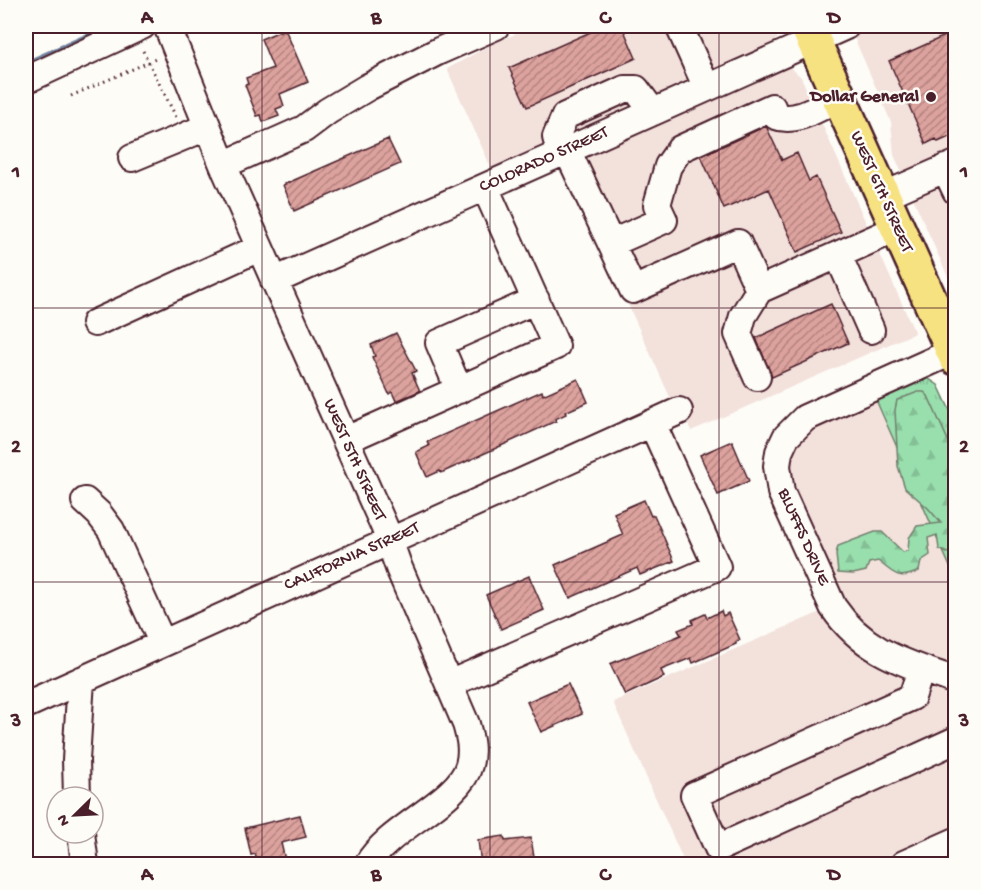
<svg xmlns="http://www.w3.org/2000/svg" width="981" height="890" font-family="'Gochi Hand',sans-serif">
	<defs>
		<pattern id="grass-tufts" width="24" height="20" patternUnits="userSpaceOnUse" patternTransform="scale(1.5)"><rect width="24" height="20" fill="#98dfad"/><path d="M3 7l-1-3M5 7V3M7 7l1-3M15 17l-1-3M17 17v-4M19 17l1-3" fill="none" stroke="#84bf95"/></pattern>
		<pattern id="forest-firs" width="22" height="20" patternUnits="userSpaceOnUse" patternTransform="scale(1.5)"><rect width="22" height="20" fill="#98dfad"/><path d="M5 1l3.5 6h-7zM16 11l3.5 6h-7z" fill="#84bf95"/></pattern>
		<pattern id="building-hatch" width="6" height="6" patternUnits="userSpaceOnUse" patternTransform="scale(1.5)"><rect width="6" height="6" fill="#dca29d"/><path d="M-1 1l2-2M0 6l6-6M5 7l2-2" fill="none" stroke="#b48380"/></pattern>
	</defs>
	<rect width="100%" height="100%" fill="#fdfcf7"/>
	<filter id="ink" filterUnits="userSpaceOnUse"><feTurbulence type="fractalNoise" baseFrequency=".0167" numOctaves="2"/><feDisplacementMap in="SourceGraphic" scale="12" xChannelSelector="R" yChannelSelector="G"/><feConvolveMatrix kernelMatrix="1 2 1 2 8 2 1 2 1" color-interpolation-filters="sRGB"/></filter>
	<g filter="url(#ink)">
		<path fill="#f3e1dc" d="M534 26H777L779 33 777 39 765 49 493 172 447 69 492 44Z
			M849 26H955V293L894 155 891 122Z
			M789 66 801 77 915 333 691 431 680 404 674 406 564 163 770 72Z
			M876 400 955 578V669L902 650 876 636 844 603 794 495 789 477 790 457 800 438 817 425Z
			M823 611 852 646 867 657 881 666 955 694V864H685L613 702Z"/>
		<path fill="url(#grass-tufts)" stroke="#717f6c" stroke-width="1.5" d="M923 379H929L938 385 955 421V578L876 400Z"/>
		<path fill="url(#forest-firs)" stroke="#717f6c" stroke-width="1.5" d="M918 392H924L928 396 955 456V550L947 553 939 549 937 535 928 538 930 555 921 561 919 571C898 581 895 574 878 561L869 563 866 571 853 574 838 573 836 554 838 546 875 532H882L903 552 908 551 909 538 917 526 941 523 928 508 905 488 898 466 895 410 897 400Z"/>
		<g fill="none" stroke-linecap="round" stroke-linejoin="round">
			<path stroke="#72849f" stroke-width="5" d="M26 63 96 32"/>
		</g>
		<path fill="url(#building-hatch)" stroke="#4a1f2b" stroke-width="1.5" d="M604 26H622L636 58 527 107 509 68Z
			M285 29 308 82 280 94 284 106 276 109 279 116 263 122 261 115 257 116 245 85 248 84 246 78 273 68 261 39Z
			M956 31V134L938 142 936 139 926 144 889 61Z
			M766 126 782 160 797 153 809 181 816 177 841 232 797 252 769 189 724 209 701 156Z
			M388 139 400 164 294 211 283 185Z
			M831 304 848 343 772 377 756 338Z
			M396 333 416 371 412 373 420 391 396 401 392 392 389 394 372 357 375 356 371 345Z
			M578 379 588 402 565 412 566 414 555 419 556 421 441 473 440 471 427 477 416 452 429 446 427 442 542 391 543 395Z
			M732 441 749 481 718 495 700 455Z
			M644 500 651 516 654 515 674 561 640 575 637 568 570 598 555 565 623 535 614 513Z
			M529 576 544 610 501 629 486 595Z
			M721 611 723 616 728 613 740 640 736 642V644L693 663 691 658 661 670 664 677 625 695 610 664 681 635 678 630 693 624 692 620 705 614 707 618Z
			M568 684 582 714 541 732 527 702Z
			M300 815 306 837 281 843 286 864H258L255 854 251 855 245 828Z
			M504 836 505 841 531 838 535 864H481L478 840Z"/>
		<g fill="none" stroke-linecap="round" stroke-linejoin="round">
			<defs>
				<path id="minor" d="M167 26 223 165 384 526 399 568 466 724C470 738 473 750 469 765 460 801 388 828 368 864
					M679 26 707 88
					M26 80 142 26
					M567 150 633 290 738 243 759 290
					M560 153 556 137 565 116 625 89H636L653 112
					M132 158 207 127
					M223 165 304 129 328 111 368 87 439 51 496 26
					M945 168 956 191
					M883 196 956 164
					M612 243 664 220 657 205 668 166 680 149 772 107 776 116C796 124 822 106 839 98
					M838 255 871 330
					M274 281 846 26
					M95 323 259 248
					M952 352 805 418 786 437 779 452 777 466 781 492 833 607C864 653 906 663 956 681
					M757 377 738 334 743 316 759 290 898 228
					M459 390 439 343 536 300
					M346 440 556 346 485 187
					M85 501 99 514 111 530 162 642
					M921 669 912 697 694 795 718 848 956 740
					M449 684 717 567 652 423
					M26 705 679 411
					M77 797 76 760 81 680
					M81 833 85 864
					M904 864 956 841"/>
				<path id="highway" d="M807 26 956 358"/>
			</defs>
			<use href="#minor" stroke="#4a1f2b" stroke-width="30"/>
			<use href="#highway" stroke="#4a1f2b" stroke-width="38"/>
			<path stroke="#4a1f2b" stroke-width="3" stroke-dasharray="1.5 4.5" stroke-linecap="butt" d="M143 51 176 117
				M71 96 158 58"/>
			<use href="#minor" stroke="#fdfcf7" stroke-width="26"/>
			<use href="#highway" stroke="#f7e281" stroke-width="33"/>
		</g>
	</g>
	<path fill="none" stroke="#4a1f2b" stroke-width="1.5" stroke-opacity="0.55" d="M262 26V864M490 26V864M719 26V864M26 308H956M26 582H956"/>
	<circle fill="#4a1f2b" stroke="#fdfcf7" stroke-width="2" cx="931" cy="97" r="6"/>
	<g text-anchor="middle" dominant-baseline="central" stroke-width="5" stroke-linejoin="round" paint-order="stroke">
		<g font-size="18" font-weight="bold" fill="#4a1f2b" stroke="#fdfcf7" text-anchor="end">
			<text x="919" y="97">Dollar General</text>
		</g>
		<g font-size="18" fill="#4a1f2b" stroke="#fdfcf7">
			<text transform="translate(544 160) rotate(-24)">COLORADO STREET</text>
			<text transform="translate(881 192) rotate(66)">WEST 6TH STREET</text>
			<text transform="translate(354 460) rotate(66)">WEST 5TH STREET</text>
			<text transform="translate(803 537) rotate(66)">BLUFFS DRIVE</text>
			<text transform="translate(352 557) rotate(-24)">CALIFORNIA STREET</text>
		</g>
	</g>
	<rect width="981" height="890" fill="none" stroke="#fdfcf7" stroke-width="66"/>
	<g transform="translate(75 815) rotate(246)"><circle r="28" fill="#fdfcf7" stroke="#b5a4a5" stroke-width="1.5"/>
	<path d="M0-4.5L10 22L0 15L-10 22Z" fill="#4a1f2b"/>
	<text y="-9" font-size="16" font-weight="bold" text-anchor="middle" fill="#4a1f2b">N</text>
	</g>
	<rect x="33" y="33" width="915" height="824" fill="none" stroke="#4a1f2b" stroke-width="2"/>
	<g font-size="20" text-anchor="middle" font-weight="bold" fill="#4a1f2b">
		<text x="147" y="23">A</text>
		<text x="376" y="23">B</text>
		<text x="605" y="23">C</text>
		<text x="834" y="23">D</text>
		<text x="16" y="177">1</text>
		<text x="964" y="177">1</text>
		<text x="16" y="452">2</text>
		<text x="964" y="452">2</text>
		<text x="16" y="726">3</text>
		<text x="964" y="726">3</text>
		<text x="147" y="880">A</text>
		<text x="376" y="880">B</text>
		<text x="605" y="880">C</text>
		<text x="834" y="880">D</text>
	</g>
</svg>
